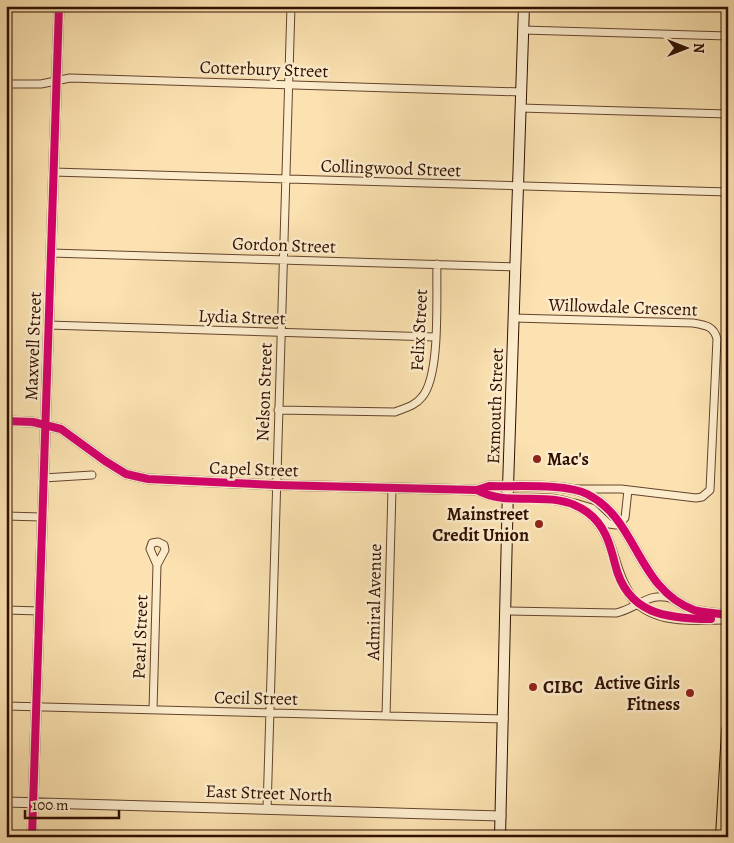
<svg xmlns="http://www.w3.org/2000/svg" width="734" height="843" font-family="Alegreya,serif">
	<rect width="100%" height="100%" fill="#fbe2b0"/>
	<filter id="stains"><feTurbulence type="fractalNoise" baseFrequency=".004" numOctaves="4"/><feColorMatrix values="0 0 0 0 .2 0 0 0 0 .09 0 0 0 0 .02 0 0 0 .5 -.17"/></filter>
	<radialGradient id="worn" r=".72"><stop offset=".6" stop-color="#630" stop-opacity="0"/><stop offset="1" stop-color="#630" stop-opacity=".3"/></radialGradient>
	<g fill="none" stroke-linecap="round" stroke-linejoin="round">
		<defs>
			<path id="minor" d="M523 30 728 36
				M6 84H41L70 78 521 92
				M520 108 728 114
				M53 172 728 192
				M51 253 515 267
				M514 318 693 323C705 325 714 326 717 339L710 490 702 497 696 498 621 489H576
				M48 325 435 337
				M278 410 395 412C405 408 415 406 422 397 441 375 436 296 437 264
				M43 478 92 475
				M575 503 592 508 609 524 616 525 625 518 628 490
				M6 516 41 517
				M6 610 40 611
				M505 611 616 613C637 609 649 590 673 599
				M6 706 504 719
				M153 710 157 565 165 550 164 545 158 542 152 543 150 549 157 565
				M386 716 392 489
				M267 810 291 6"/>
			<path id="tertiary" d="M6 421 33 422 61 429 105 461 126 474 148 479 276 485 477 490 489 486C515 487 565 483 587 494 638 519 636 588 694 610 704 613 717 613 728 615
				M477 490C507 507 548 489 581 508 629 535 600 601 666 617 684 621 704 619 723 619
				M6 802 501 816
				M32 837 59 6"/>
			<path id="secondary" d="M500 837 508 487 524 6"/>
			<path id="motorway" d="M722 837 728 730"/>
		</defs>
		<use href="#minor" stroke="#63442d" stroke-width="9"/>
		<use href="#tertiary" stroke="#63442d" stroke-width="11"/>
		<use href="#secondary" stroke="#300f01" stroke-width="12"/>
		<use href="#motorway" stroke="#300f01" stroke-width="14"/>
		<use href="#minor" stroke="#fceccc" stroke-width="7"/>
		<use href="#tertiary" stroke="#fceccc" stroke-width="9"/>
		<use href="#secondary" stroke="#fceccc" stroke-width="10"/>
		<use href="#motorway" stroke="#fbe2b0" stroke-width="12"/>
		<defs>
			<path id="cycleway" d="M6 421 33 422 61 429 105 461 126 474 148 479 276 485 477 490 489 486C515 487 565 483 587 494 638 519 636 588 694 610 704 613 717 613 728 615
				M477 490C510 509 553 487 587 512 605 525 610 544 615 564 627 614 666 619 711 619
				M32 837 59 6"/>
		</defs>
		<use href="#cycleway" stroke="#fceccc" stroke-width="11"/>
		<use href="#cycleway" stroke="#d6006c" stroke-width="8"/>
	</g>
	<g fill="#8f2418" stroke="#fceccc" stroke-width="2">
		<circle cx="537" cy="459" r="5"/>
		<circle cx="539" cy="524" r="5"/>
		<circle cx="533" cy="687" r="5"/>
		<circle cx="690" cy="693" r="5"/>
	</g>
	<g text-anchor="middle" dominant-baseline="central" stroke-width="5" stroke-linejoin="round" paint-order="stroke">
		<g font-size="18" fill="#300f01" stroke="#fceccc">
			<text transform="translate(264 69) rotate(2)">Cotterbury Street</text>
			<text transform="translate(391 168) rotate(2)">Collingwood Street</text>
			<text transform="translate(284 245) rotate(2)">Gordon Street</text>
			<text transform="translate(623 307) rotate(2)">Willowdale Crescent</text>
			<text transform="translate(242 317) rotate(2)">Lydia Street</text>
			<text transform="translate(419 330) rotate(-87)">Felix Street</text>
			<text transform="translate(33 346) rotate(-88)">Maxwell Street</text>
			<text transform="translate(264 392) rotate(-88)">Nelson Street</text>
			<text transform="translate(495 406) rotate(-88)">Exmouth Street</text>
			<text transform="translate(254 469) rotate(2)">Capel Street</text>
			<text transform="translate(374 602) rotate(-89)">Admiral Avenue</text>
			<text transform="translate(140 637) rotate(-88)">Pearl Street</text>
			<text transform="translate(256 698) rotate(1)">Cecil Street</text>
			<text transform="translate(269 793) rotate(2)">East Street North</text>
		</g>
		<g font-size="18" font-weight="bold" fill="#300f01" stroke="#fceccc" text-anchor="start">
			<text x="547" y="459">Mac's</text>
			<text x="529" y="514" text-anchor="end">Mainstreet<tspan x="529" dy="21">Credit Union</tspan></text>
			<text x="680" y="683" text-anchor="end">Active Girls<tspan x="680" dy="21">Fitness</tspan></text>
			<text x="543" y="687">CIBC</text>
		</g>
	</g>
	<rect width="734" height="843" fill="none" stroke="#fbe2b0" stroke-width="25"/>
	<rect x="8" y="8" width="719" height="828" fill="none" stroke="#300f01" stroke-width="2.5"/>
	<rect x="12" y="12" width="709" height="818" fill="none" stroke="#300f01"/>
	<g transform="translate(686 48) rotate(90)" stroke="#fceccc" stroke-width="4" paint-order="stroke">
	<path d="M0-4L9 19L0 12L-9 19Z" fill="#300f01"/>
	<text y="-8" font-size="14" font-weight="bold" text-anchor="middle" fill="#300f01">N</text>
	</g>
	<path d="M25 810v8h94v-8" fill="none" stroke="#300f01" stroke-width="2.5"/>
	<text x="32" y="810" font-size="15" fill="#300f01" stroke="#fceccc" stroke-width="4" paint-order="stroke">100 m</text>
	<rect width="100%" height="100%" filter="url(#stains)"/>
	<rect width="100%" height="100%" fill="url(#worn)"/>
</svg>
